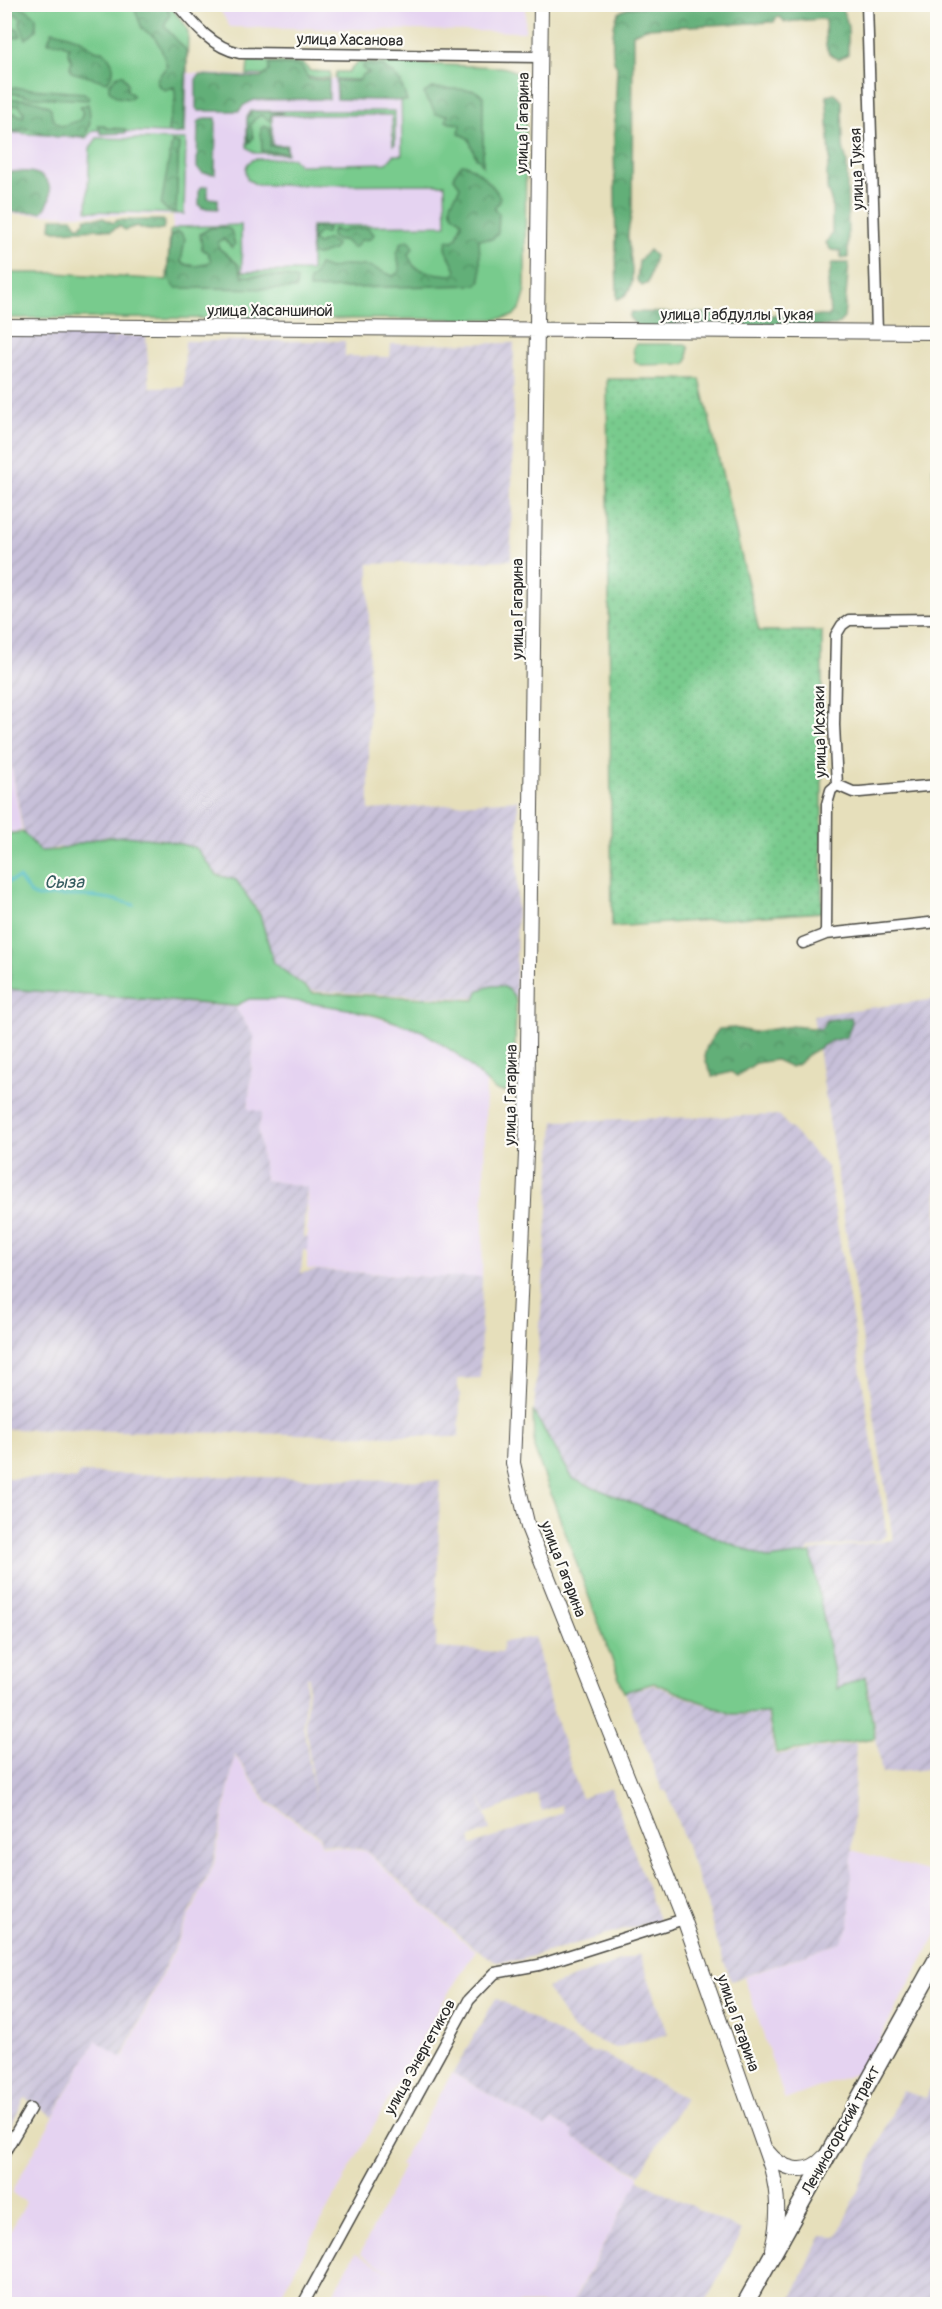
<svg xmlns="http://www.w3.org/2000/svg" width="942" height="2309" font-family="Pangolin,sans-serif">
	<defs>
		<pattern id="industrial-furrows" width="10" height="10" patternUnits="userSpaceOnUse" patternTransform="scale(1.5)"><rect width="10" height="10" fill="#c7c0d9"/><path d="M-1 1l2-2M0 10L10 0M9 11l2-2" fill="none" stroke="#aba5ba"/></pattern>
		<pattern id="forest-crowns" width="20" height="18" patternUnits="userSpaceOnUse" patternTransform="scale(1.5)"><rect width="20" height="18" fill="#62af78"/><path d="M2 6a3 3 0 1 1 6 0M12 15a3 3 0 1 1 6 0" fill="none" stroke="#518f63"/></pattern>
		<pattern id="park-dots" width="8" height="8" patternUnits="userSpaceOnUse" patternTransform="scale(1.5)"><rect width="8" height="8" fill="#78cb8d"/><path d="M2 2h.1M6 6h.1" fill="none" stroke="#68ae7a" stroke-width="1.8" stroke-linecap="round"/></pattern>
	</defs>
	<rect width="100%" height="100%" fill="#fdfcf7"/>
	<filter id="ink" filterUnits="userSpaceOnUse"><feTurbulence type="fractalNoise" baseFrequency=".0167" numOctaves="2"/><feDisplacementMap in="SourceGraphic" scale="12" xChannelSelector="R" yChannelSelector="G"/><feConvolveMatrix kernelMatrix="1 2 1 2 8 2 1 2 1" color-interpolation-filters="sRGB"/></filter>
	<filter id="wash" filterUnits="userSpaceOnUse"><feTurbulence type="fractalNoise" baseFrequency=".008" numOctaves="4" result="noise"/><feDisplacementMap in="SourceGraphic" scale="24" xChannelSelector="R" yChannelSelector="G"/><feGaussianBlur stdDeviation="1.35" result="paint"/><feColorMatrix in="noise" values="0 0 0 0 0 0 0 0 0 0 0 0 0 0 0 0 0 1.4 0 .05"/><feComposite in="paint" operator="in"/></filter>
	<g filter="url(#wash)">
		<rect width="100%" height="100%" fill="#e6dfbb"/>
		<path fill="#e5d3f1" d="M217 5H526L525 32 230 27Z
			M4 41 188 52V73L477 86 483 276 170 285 173 216 5 214Z
			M5 727 22 831 5 833H4Z
			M249 999H282L348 1009 422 1031 457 1055 486 1080 482 1277H429L307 1269V1187L265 1180 258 1131 262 1112 248 1110 254 1037 235 1007Z
			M235 1756 266 1802 319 1837 321 1845 365 1851 464 1942 476 1950 435 2014 276 2304H5V2241L26 2202 11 2193 96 2040 123 2058 214 1864Z
			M852 1850 937 1874V1933L862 2071 785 2100 744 1977 840 1942 849 1927Z
			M452 2073 545 2127 552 2120 574 2132 572 2137 639 2175V2180L571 2304H327L355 2253 399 2277 360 2254 403 2167 399 2165Z"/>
		<path fill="url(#industrial-furrows)" fill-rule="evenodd" d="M4 334 114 335V351L115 336 146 335 150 388 184 387 185 341H345V356L390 357 391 344 514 343 511 560 369 564V810L518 800 516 1000 312 991 274 963 260 913 236 880 217 874 196 848 163 839 124 836 100 837 82 844 40 851 23 831 4 723Z
			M4 947 11 948 10 989 235 1007 254 1037 248 1109 262 1112 258 1131 265 1180 307 1187 303 1237 308 1238 307 1250H303L301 1273 316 1270 429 1277H482L480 1378 458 1379V1391L460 1394 459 1437 5 1429Z
			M937 999V1768L882 1774 866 1676 837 1689 810 1551 893 1540 813 1015Z
			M778 1115 828 1168 887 1535 880 1540 809 1549 807 1553 769 1559 573 1479 534 1411 554 1121Z
			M80 1473 440 1481 436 1648 502 1652 503 1642 535 1637 550 1702 581 1798 611 1788 659 1920 519 1960 496 1962 465 1941 365 1850 321 1843 320 1836 267 1801 235 1755 213 1864 122 2058 96 2040 53 2116 25 2098 11 2126 5 2122V1478L77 1479ZM307 1677H309L305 1722 316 1807 303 1723ZM536 1794 542 1811 561 1805 563 1813 472 1845 470 1838 490 1830 479 1795 486 1813Z
			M654 1685 732 1715 767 1714 775 1755 856 1743 849 1927 840 1942 731 1981 714 1933 707 1904 667 1792 662 1790 625 1692Z
			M640 1954 668 2034 615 2048 573 2030 546 1988Z
			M496 1998 592 2052 598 2051 685 2098 640 2174 572 2137 574 2132 553 2120 545 2127 453 2073Z
			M937 2070V2304H789L821 2236 837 2237 902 2091 926 2098Z
			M639 2180 742 2231 705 2304H572Z"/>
		<path fill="#78cb8d" stroke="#527b5c" stroke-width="1.5" d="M69 4 169 5 185 25 188 32 185 134 93 130 86 138 5 132 4 5Z
			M248 61 302 63 310 71 330 72V78L247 75Z
			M357 62 500 67C513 68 523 75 526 87L525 294 521 307 513 316 496 319 5 318 4 273H56L167 280 170 231 180 227 241 225 242 272 311 271V226L446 225 445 184 257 185 247 179C245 170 245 162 255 159L293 158 299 165 387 163 394 155H402L401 82 335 79 336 72H349Z
			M251 111H395V144L393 145 392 115H272V145H287V154L255 153 247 147V117Z
			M97 138 186 140 184 214 87 211 90 148Z
			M636 344H685L688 347V360L685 364 640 365 635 361 633 348Z
			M937 461V526L933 468Z
			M23 832 40 851 57 850 99 838 125 836 164 840 196 848 217 875 236 880 260 915 274 963 313 993 475 1000 478 991C494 983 510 982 516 1002L514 1084 505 1092 495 1090 458 1055 422 1031 377 1016 348 1009 282 999H249L235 1006 9 989 12 948 4 947 5 834Z
			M533 1411 573 1479 769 1559 811 1553 837 1689 865 1676 875 1738 776 1753 768 1713 732 1714 654 1683 624 1692 534 1448Z"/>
		<path fill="url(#forest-crowns)" stroke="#466d52" stroke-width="1.5" d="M5 4C18 4 26 8 36 17V30L26 39 20 24 21 19 16 14 5 17Z
			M715 4 838 5C851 18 848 36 848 54L839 59C820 55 827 34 825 20L821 19 785 22 780 17 776 18 774 22 646 28 633 34 632 207C632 217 628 227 628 235 627 254 644 292 617 299L614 143 617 67C610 59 612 22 619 13 623 9 628 8 633 7Z
			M133 5H166L170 14 164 26 186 50 187 58 183 132 173 134 168 131C168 115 179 103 174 87L165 90 158 85 157 79 167 66 160 46 155 38 142 28Z
			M13 27 18 29 21 36 5 40V31Z
			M52 31C60 32 75 37 81 40 89 45 93 52 103 51 113 61 118 71 107 82L71 72 70 66 72 61 68 52 69 47 61 43 48 42Z
			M273 64 301 66 309 79 329 80V99L254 100 244 105 239 111H199L196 108V79L200 75 261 78 269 71V65Z
			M364 65 383 66 389 72 393 73 401 83 407 101 337 99 336 81H359L362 75 369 73 362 68Z
			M118 75H123L128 84 127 90 133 95 130 99 117 97 109 90V85Z
			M4 87 84 93 89 97 88 100 32 97 11 93 7 96 5 95Z
			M432 88 474 90 483 96V166L479 159 476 158 469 139 459 133 461 124 450 123 446 121 448 115 436 114 430 103 427 101 424 93Z
			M834 93 842 101 843 147 847 163 848 258H841L840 251 831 250 826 243 832 233V203L827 189V172L830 160 827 103V96Z
			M5 99C21 99 37 98 51 108 51 117 53 122 62 126L80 120 83 113 80 107 88 104C91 115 91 126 85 136L56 137 28 129 5 133V114L15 113 23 117 24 112 19 105 5 107Z
			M252 111 280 112 282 113 271 115 270 121 261 115 254 120 251 125 253 138 249 143 247 118Z
			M205 118H216L215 174 203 173 197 168 198 122Z
			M98 125H103L107 128 125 129 126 133 101 134Z
			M264 126 270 127V146H286V153L262 151 261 128Z
			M172 142 179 144 176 212 168 211 161 205Z
			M462 164C474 165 495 187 500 197L499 203 495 206V210L499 213 498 233 492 239H479L481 280 477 285 309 289V280L313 277 319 265 330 269 345 265 369 266 393 276 400 271 397 253 401 243 408 240 411 242 413 248 408 255C409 257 412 263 413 265 417 271 443 275 452 275L456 272C454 259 443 254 447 240L453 241 457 237 462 222C460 219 457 217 454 215 444 205 458 195 460 186L454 178V174Z
			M5 172C14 172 26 170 34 173 54 178 54 200 42 212H5Z
			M208 186V198L218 199V209L202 208 199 205V190L201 187Z
			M52 218H72L77 226H81L86 218H103L113 223 118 220H163L165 222 163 229C153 231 145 231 137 226L125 230 119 226 111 231 103 229 56 231 51 229Z
			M224 227 231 230 235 245 232 248 224 239 218 242 219 248 238 264 242 276H284L297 280 296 289 176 288C163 278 170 251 171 236L176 232 181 233 185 239 181 262C192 268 201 267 211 261L208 253 202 249 200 234 210 228Z
			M312 228H328L327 233H318L313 240 318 244 328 239 336 244 334 250 318 255 311 254Z
			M368 228 374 234 371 239 361 240 357 246 353 248 344 240 337 241 331 237 333 229 342 232 347 229Z
			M649 250 655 256 648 283 642 286 637 280 639 261Z
			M832 263H849L844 318 836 326 638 328 629 317 631 312 827 316 830 315 828 282Z
			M851 1017 852 1022 847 1037 831 1041 810 1053 798 1064 791 1067 776 1060 756 1063 737 1076 731 1072 713 1077C701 1053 702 1051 719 1029L734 1028 753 1032 793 1026 821 1029 827 1020Z"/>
		<path fill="url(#park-dots)" stroke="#527b5c" stroke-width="1.5" d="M607 379H700L759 631H822V912L612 927Z"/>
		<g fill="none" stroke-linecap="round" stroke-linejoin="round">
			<path stroke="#4dbbc5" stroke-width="3" d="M4 876 9 882 19 878 31 894 37 897C71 895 101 894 134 905"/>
		</g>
	</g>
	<g filter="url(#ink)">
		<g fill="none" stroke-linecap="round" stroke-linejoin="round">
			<defs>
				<path id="minor" d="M177 4C194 25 213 48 240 53L540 57
					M867 4 877 332
					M837 785 853 792H860L938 785
					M826 934 827 804 831 790 837 785 834 725 836 635 842 625 849 620 938 619
					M803 943 826 934 938 922
					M4 2153 30 2109
					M303 2304 469 2000 495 1973 539 1965 684 1919"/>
				<path id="tertiary" d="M541 4 527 1129 513 1463 528 1527 684 1919 771 2167C779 2196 779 2220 772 2249
					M4 326 938 332
					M767 2151C782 2170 806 2177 824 2157"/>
				<path id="primary" d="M745 2304 938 1957"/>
			</defs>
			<use href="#minor" stroke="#474641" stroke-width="13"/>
			<use href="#tertiary" stroke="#474641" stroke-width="16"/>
			<use href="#primary" stroke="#474641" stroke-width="19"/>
			<use href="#minor" stroke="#fff" stroke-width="10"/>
			<use href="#tertiary" stroke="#fff" stroke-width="14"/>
			<use href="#primary" stroke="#fff" stroke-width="16"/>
		</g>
	</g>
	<g text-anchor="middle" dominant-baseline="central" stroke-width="4.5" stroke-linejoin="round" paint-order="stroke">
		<g font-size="16" fill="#2b2b2b" stroke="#fdfcf7">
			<text transform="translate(350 40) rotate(1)">улица Хасанова</text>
			<text transform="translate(523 123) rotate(-89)">улица Гагарина</text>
			<text transform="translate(857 169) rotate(-92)">улица Тукая</text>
			<text x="270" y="311">улица Хасаншиной</text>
			<text x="737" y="315">улица Габдуллы Тукая</text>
			<text transform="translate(518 609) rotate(-90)">улица Гагарина</text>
			<text transform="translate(820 732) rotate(-91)">улица Исхаки</text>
			<text transform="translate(511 1095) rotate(-89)">улица Гагарина</text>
			<text transform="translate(563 1569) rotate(69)">улица Гагарина</text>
			<text transform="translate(738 2023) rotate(71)">улица Гагарина</text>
			<text transform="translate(420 2057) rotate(-61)">улица Энергетиков</text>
			<text transform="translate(841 2130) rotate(-61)">Лениногорский тракт</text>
		</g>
		<g font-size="18" font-style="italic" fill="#375d61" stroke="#fdfcf7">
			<text x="64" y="882">Сыза</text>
		</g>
	</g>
	<rect width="942" height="2309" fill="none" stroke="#fdfcf7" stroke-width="24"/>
</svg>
